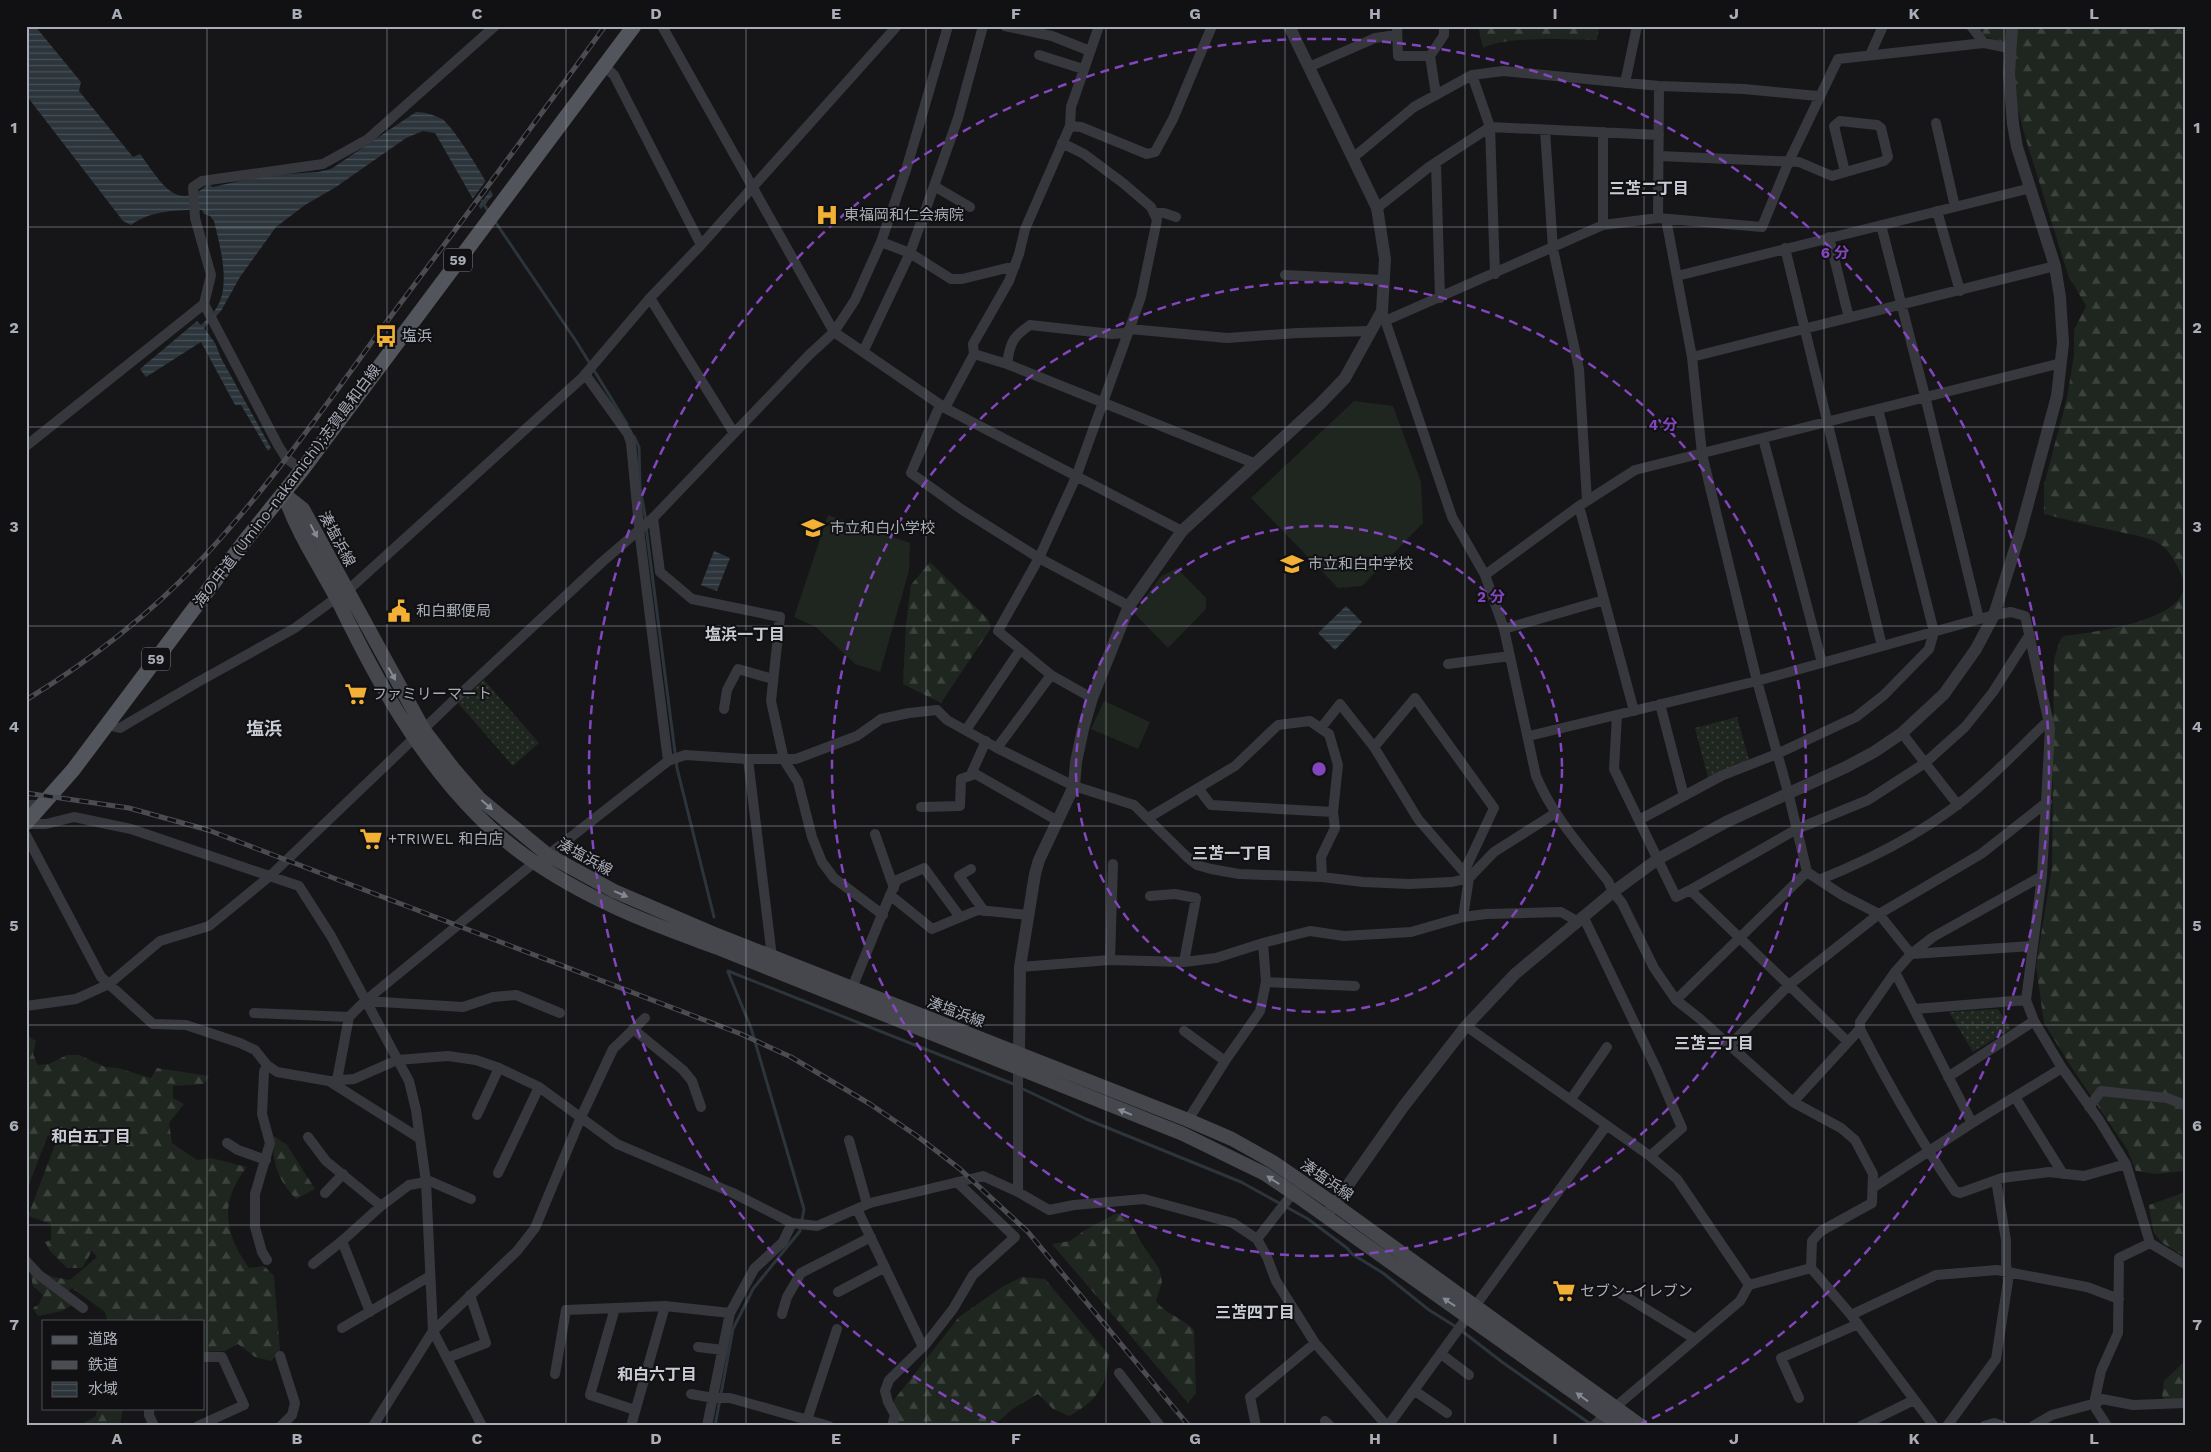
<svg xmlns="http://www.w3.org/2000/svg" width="2211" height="1452" font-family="'Work Sans','Noto Sans JP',sans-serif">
	<defs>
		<pattern id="grass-dots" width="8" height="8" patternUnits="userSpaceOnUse" patternTransform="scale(1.25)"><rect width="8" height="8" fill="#1e261f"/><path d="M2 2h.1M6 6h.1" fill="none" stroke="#3c433d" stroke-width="1.8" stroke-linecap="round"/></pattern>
		<pattern id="forest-firs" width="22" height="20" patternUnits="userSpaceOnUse" patternTransform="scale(1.25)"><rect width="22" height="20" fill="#1e261f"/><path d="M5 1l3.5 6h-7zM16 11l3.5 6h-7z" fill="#3c433d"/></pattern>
		<pattern id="water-rules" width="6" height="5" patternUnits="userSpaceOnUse" patternTransform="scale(1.25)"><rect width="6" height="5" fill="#2c353c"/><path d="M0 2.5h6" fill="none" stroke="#485056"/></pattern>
	</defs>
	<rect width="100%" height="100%" fill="#161618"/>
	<path fill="url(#grass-dots)" d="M484 680 539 743 513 766 458 703Z
		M1737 717 1749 760 1708 778 1695 728Z
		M1998 1009 2011 1029 1973 1052 1949 1012Z"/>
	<path fill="url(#forest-firs)" d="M1478 26H1599L1597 40C1567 40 1510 35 1483 48Z
		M1978 26H2185V1171L2157 1174 2136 1171 2127 1149 2072 1068 2044 1023 2036 966 2052 867 2054 659 2060 640 2064 636C2089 633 2203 620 2181 574 2176 563 2169 549 2158 543 2146 536 2128 534 2115 531 2091 526 2068 520 2044 514V485L2067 398 2074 355V330L2086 306 2068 275 2024 133 2001 43 1985 36Z
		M930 562 988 619 991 628 941 703 903 684 906 624 911 585Z
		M26 1035 36 1041 33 1054 38 1065 49 1064 67 1055H79L105 1067 118 1068 151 1078 157 1068 209 1076 204 1084 173 1086V1098L184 1104 169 1123 172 1143 197 1160 211 1158 247 1167C219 1202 224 1233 249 1268L264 1266 274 1276 280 1351 271 1361 255 1357 238 1344 225 1351 204 1352V1321H107L105 1312 72 1288 68 1292 72 1305 62 1311 38 1316 33 1308 39 1304 43 1295 33 1286 29 1266 53 1277 70 1280 97 1257 92 1251 82 1268H67L50 1251 45 1242 51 1240V1224L28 1216 56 1142 48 1135 26 1192Z
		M274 1136 287 1145 315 1189 296 1199C278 1181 271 1161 274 1136Z
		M2185 1192V1257C2156 1239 2153 1241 2149 1205Z
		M1117 1213 1129 1220 1142 1244 1159 1268 1162 1282 1156 1301C1166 1315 1182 1317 1194 1330L1196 1393 1188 1403 1052 1244 1070 1241 1085 1230Z
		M1022 1277 1045 1279 1109 1355C1106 1387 1097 1401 1069 1416L1053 1409 1038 1394 1014 1408 993 1426H898L894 1400 959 1317 1002 1287Z
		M2185 1361V1398L2175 1406 2162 1397 2164 1381Z
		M98 1408H123L120 1426H78L95 1417Z"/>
	<path fill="#1e261f" d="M1354 401 1393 406 1421 482 1423 523 1362 586 1338 588 1251 498Z
		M828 515 910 543 909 571 880 672 855 664 816 627 794 617Z
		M1177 568 1206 598V609L1168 648 1134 613 1161 576Z
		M1104 701 1150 722 1138 749 1091 729Z"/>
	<path fill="url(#water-rules)" d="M26 26H35L81 82 79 91 133 157 140 154C159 179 176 215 208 184L213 187 261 176 318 172 331 169 416 112C425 112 434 115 442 119 453 126 487 181 493 195L481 209 473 199 435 133 423 131 406 138 336 187 305 205 276 227 240 277 221 311 204 328 215 343 221 358 271 448 268 451 241 405H235L201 342 146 377 140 369 197 321 201 325C206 320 211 316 215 310 232 288 220 246 214 221L210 216 204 214 202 210C177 210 152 210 131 225L123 221 26 95 29 84 26 79Z
		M714 551 730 558 717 591 701 585Z
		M1346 606 1362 622 1335 650 1318 633Z"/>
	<path fill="#161618" d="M488 178 492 188 477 208 471 201Z"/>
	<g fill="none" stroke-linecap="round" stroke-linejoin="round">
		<path stroke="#2c353c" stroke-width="3" d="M482 201 489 213
			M494 220 576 341 627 424
			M634 436 639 447 640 487 646 521
			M646 527 677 768 714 917
			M728 971 1016 1085
			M1021 1088 1086 1119 1241 1182 1308 1219 1347 1248 1352 1254 1383 1273 1429 1310 1458 1328 1502 1362 1592 1425
			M715 1426 733 1329 753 1289 800 1231 804 1209 751 1028 728 972"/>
		<path stroke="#37383d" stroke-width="10" d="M662 26 834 332 945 408 1182 531
			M1005 26 1052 36 1090 51
			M1397 26 1398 56H1430
			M1971 26 1984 43
			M1039 55 1083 69
			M1870 55 1883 26
			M604 66 614 75 701 245
			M1309 67 1375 38 1397 35
			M1472 75 1490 127 1495 274
			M1625 83 1637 26
			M1436 95 1430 56 1444 35V26
			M1936 123 1955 207
			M1070 126 1081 127 1147 154 1155 152 1173 119 1212 26
			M1545 130 1553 249 1579 369 1587 501
			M1603 132V225
			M1062 143 1084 154 1123 183 1151 207 1157 220 1141 297 1076 477 1039 558 998 631 1051 675 1092 698
			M1659 156 1799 162 1832 176 1884 161 1888 157 1881 128 1877 125 1840 121 1834 126 1845 172
			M1354 157 1414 107 1472 75 1503 71 1659 86 1744 89 1818 96
			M1436 163 1440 298
			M934 186 958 118 983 26
			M1377 208 1429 167 1490 127 1659 135
			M1937 211 1960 291
			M1154 213H1164L1176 217
			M1658 218 1659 86
			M1666 219 1692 357 1702 454 1757 681 1788 792 1807 872 1842 895 1879 914 1911 954
			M1881 225 1925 396 1979 619
			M1829 237 1849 318
			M881 242 910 253 951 279H962L1015 266
			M1785 248 1882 646
			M1285 275 1384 280
			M1677 276 2031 188
			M650 298 734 433
			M204 304 278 445 286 458 302 470
			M1382 311 1452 517 1485 575 1504 629 1536 776C1553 816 1581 847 1608 881L1613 892 1622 903 1654 968 1676 1000 1699 1018 1793 1102 1841 1128 1855 1140 1873 1174 1872 1203 1821 1231 1812 1241 1811 1268 1851 1315 1934 1426
			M1385 321 1603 225 1658 218 1762 227 1789 161 1838 59 1984 43 2009 48
			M863 352 910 253 934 186 970 207
			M974 354 1007 364
			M1692 357 2055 266
			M585 374 628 434 631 443 640 537 668 761
			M940 405 911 473 961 509 1039 558 1129 606
			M945 408 974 354 973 344 1009 281 1019 254 1025 229 1070 126 1071 107 1099 26
			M1763 438 1822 663
			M26 446 204 304 211 275 195 218 193 187 202 181 323 164 368 139 495 26
			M1256 464 1007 364C1010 342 1013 337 1030 325L1112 334 1125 333 1130 329 1227 338 1297 333 1370 331
			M1579 506 1634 711
			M653 518 660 572 692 599 780 617 771 701 784 760 798 782 812 837 822 862 834 878 883 915
			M1485 575 1579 506 1635 470 2061 363
			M346 592 582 378 650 298 701 245 897 26
			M1504 629 1604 600
			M1448 664 1510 656
			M1660 704 1684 796
			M724 709 727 690 738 669 773 679
			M1617 715 1614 769 1676 897 1690 890 1848 1042
			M107 725 120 728 198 682 295 628 336 598
			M1321 728 1340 704 1374 747 1418 819 1469 878 1463 917
			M966 730 1020 650
			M1902 733 1925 763 1965 727 1993 692 2030 634
			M1529 736 1757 681 1994 615 2011 612 2025 616 2050 728 2042 876 2026 1000 2034 1021 2062 1068 2099 1120 2126 1164 2150 1243 2185 1264
			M986 741 972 772 1058 821
			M1374 747 1415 698 1494 808 1464 872
			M997 748 1051 675
			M748 759 772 957
			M1198 788 1211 805 1333 812
			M26 805H42
			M921 807 960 806 961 779 975 774
			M1148 818 1235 766 1278 725 1310 721 1329 734 1338 765 1333 812 1335 828 1321 857 1322 877
			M1639 820 1723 775 1777 754 1856 717 1884 695 1929 649 1934 632 1878 409
			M26 824H46L74 817 131 829 299 886 331 936 409 1081 416 1110 426 1182 433 1331 482 1426
			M875 834 894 888
			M26 835 101 977 153 1024 186 1025 240 1043 255 1050 267 1065 277 1072 329 1081 354 1079 397 1060 448 1056 476 1060 499 1068 539 1087 617 1144 733 1193 792 1223 817 1226 870 1203 983 1176 1018 1192 1049 1210 1074 1205 1144 1199 1233 1223 1257 1239 1267 1257 1276 1281 1315 1343 1387 1426
			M548 855 668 761 685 755 748 759H796L857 736 881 719 909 713 937 710 947 720 997 748 1074 786 1134 805 1187 857 1197 865 1211 869 1239 874 1322 877 1363 882 1409 884 1452 882 1469 878 1494 852 1554 814
			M971 869 959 876 984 911
			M2042 876 1933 937 1911 954 1895 972 1860 1022V1029C1889 1085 1919 1139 1955 1191L1960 1193 2002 1178 2049 1172 2084 1176 2126 1164
			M1819 880C1876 857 1934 828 1980 786 2004 765 2026 742 2049 720
			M1690 890 1797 829 1868 800 1925 763 1958 805
			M890 895 897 880 924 868 960 917
			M1150 896 1175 894 1196 898 1184 962
			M1583 916 1657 1070 1682 1128 1650 1156
			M1912 954 2032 946
			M1110 960 1113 864
			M1020 967 1110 960 1184 962 1216 958 1263 943 1310 931 1344 936 1411 932 1463 917 1486 914 1561 912 1577 921
			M1895 972 1972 1123
			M1266 982 1355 986
			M852 988 890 895 932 929 978 910 1028 915
			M1676 1000 1807 872
			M365 1001 463 1007 493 997 516 995 560 1013
			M26 1006 76 999 109 984 160 941 209 926 270 876 456 698 601 563 653 518 809 355 834 332 855 300 881 242 906 170 948 26
			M1915 1009 2026 1000
			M254 1013 349 1017
			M1466 1026 1650 1156 1677 1179 1749 1285
			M633 1029 683 1070 692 1081 701 1107
			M1184 1031 1225 1061
			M1730 1045 1789 985 1879 914 1981 854 2047 802
			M1018 1069V1192
			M1948 1077 2034 1021
			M337 1080 349 1017 365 1001 535 862
			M329 1081 419 1138
			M2015 1097 2063 1174
			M1571 1099 1607 1047
			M1793 1102 1860 1029
			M2089 1107 2101 1091 2167 1098 2185 1105
			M477 1115 499 1068
			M1188 1120 1225 1061 1260 1011 1266 982 1263 943
			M308 1137 326 1161 381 1206
			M849 1140 867 1204
			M227 1143 238 1150 266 1160
			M498 1173 539 1087
			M425 1179 471 1199
			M1874 1187 1972 1123 2062 1068
			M325 1193 343 1174
			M857 1209 923 1347
			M1257 1239 1293 1193
			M267 1260 262 1252 255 1227V1194L270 1143 262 1114 264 1072 267 1065
			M26 1261 39 1275 83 1308
			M313 1264 342 1241
			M838 1292 885 1267
			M1620 1293 1695 1339
			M615 1308 590 1395 635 1410
			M370 1312 342 1241 381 1206 409 1185 426 1182
			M782 1314 787 1297 801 1273 871 1237
			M1851 1315 1936 1275 1997 1270 2087 1287 2119 1299
			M342 1328 430 1276
			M698 1347 723 1350
			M1441 1354 1469 1375
			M280 1356 295 1403 292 1415 281 1426
			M447 1358 486 1343 470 1295
			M1119 1373 1160 1426
			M555 1374 566 1310 665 1306 730 1313
			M1415 1391 1447 1413
			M691 1394 713 1398H730L829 1426
			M1799 1398 1781 1358 1858 1324
			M149 1408V1415L154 1426
			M807 1420 837 1329
			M1325 1421 1330 1426
			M198 1426 244 1405 222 1357H204
			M373 1426 433 1331 517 1251 535 1228 581 1117 613 1049 645 1018
			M631 1426 665 1306
			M707 1426 730 1313 754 1269 783 1242 792 1223
			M892 1426 895 1415 888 1402 885 1391 889 1380 925 1345 953 1309 973 1275 1015 1237 957 1182
			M1256 1426 1250 1397 1315 1343
			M1388 1426 1606 1126
			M1593 1426 1740 1301 1749 1285 1811 1268
			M1861 1426 1914 1400
			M1947 1426 1996 1359 2008 1281 2006 1263V1240L1996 1180
			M1984 1426 1994 1423 2003 1426
			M2033 1426 2052 1415 2096 1403 2102 1399 2133 1405 2185 1403
			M2107 1426 2096 1409 2095 1399 2101 1371 2118 1333 2119 1258 2150 1243"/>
		<path stroke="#37383d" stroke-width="12" d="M1019 1053 1020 967 1035 874 1039 860 1074 786 1076 762 1083 729 1092 698 1129 606 1182 531 1320 404 1345 378 1382 311 1385 259 1377 208 1289 26
			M1329 1212 1403 1107 1466 1026 1515 974 1613 892 1658 859 1726 822 1846 767 1874 752 1902 733 1944 694 1976 649 1994 615 2020 533 2057 396 2063 343 2060 297 2055 266 2017 147 2013 124 2009 74 2012 26"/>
		<path stroke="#45474d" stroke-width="14" d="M284 494 303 509 424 730 453 768 480 799 548 855 614 891 712 933 1188 1120 1232 1139 1273 1162 1334 1204 1641 1426
			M284 494C297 534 321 568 340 605 377 681 418 756 478 816 514 852 560 881 606 903 642 921 680 934 718 948L1183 1134 1265 1174 1293 1193 1621 1426"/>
		<path stroke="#53555c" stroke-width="15" d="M26 823 73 770 244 542 302 470 634 26"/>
		<defs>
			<path id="rail" d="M26 700C88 662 148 616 198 563 271 486 331 397 394 312 465 217 536 122 605 26
				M26 793 129 808 208 830 741 1034 791 1057 870 1104 917 1136 960 1169 1028 1232 1189 1426"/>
		</defs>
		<use href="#rail" stroke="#4a4c52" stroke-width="5"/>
		<use href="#rail" stroke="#111113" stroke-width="3" stroke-dasharray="9" stroke-linecap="butt"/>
	</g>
	<defs><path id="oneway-solid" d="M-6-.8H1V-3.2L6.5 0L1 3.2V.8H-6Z" transform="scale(1.25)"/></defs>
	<g fill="#858993">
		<use href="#oneway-solid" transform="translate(314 531) rotate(62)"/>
		<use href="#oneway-solid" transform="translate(392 674) rotate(61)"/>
		<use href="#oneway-solid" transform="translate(487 805) rotate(41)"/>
		<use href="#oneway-solid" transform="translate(621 894) rotate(23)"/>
		<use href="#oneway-solid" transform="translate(1125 1112) rotate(-158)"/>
		<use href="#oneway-solid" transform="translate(1273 1180) rotate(-147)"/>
		<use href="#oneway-solid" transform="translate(1449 1302) rotate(-146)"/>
		<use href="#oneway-solid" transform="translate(1582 1397) rotate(-144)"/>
	</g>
	<path fill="none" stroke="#a8adb8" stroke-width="1" stroke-opacity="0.55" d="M207 26V1426M387 26V1426M566 26V1426M746 26V1426M926 26V1426M1106 26V1426M1285 26V1426M1465 26V1426M1644 26V1426M1824 26V1426M2004 26V1426M26 227H2185M26 427H2185M26 626H2185M26 826H2185M26 1025H2185M26 1225H2185"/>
	<g fill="none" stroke="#8446be" stroke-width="2.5" stroke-dasharray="9 6">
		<circle cx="1319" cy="769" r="243"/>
		<circle cx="1319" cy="769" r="487"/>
		<path d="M999 1425A730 730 0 1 1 1639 1425"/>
	</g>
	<defs>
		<symbol id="hospital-bare" viewBox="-9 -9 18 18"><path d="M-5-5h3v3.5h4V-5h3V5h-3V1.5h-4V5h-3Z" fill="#f2b134" stroke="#111113" stroke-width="2.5" paint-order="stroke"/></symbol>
		<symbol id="bus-bare" viewBox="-9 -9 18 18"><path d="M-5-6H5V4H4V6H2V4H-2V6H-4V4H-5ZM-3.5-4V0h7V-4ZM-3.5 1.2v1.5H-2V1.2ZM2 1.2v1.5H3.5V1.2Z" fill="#f2b134" stroke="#111113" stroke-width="2.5" paint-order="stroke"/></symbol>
		<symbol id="school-bare" viewBox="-9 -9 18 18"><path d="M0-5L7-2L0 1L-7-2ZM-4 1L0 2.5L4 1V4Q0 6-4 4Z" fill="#f2b134" stroke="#111113" stroke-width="2.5" paint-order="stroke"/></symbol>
		<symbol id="civic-bare" viewBox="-9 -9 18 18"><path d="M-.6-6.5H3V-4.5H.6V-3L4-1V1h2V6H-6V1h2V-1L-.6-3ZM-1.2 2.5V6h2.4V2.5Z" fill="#f2b134" stroke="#111113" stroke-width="2.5" paint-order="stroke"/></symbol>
		<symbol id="supermarket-bare" viewBox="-9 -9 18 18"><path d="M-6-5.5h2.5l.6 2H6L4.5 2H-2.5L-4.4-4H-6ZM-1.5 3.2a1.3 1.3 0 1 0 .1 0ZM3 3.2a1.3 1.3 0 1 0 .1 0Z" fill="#f2b134" stroke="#111113" stroke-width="2.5" paint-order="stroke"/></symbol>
	</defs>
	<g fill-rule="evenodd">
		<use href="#hospital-bare" x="811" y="199" width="32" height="32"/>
		<use href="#bus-bare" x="370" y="320" width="32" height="32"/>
		<use href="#school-bare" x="797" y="512" width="32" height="32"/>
		<use href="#school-bare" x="1276" y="548" width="32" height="32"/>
		<use href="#civic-bare" x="383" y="595" width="32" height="32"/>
		<use href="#supermarket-bare" x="340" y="678" width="32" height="32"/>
		<use href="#supermarket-bare" x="355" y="823" width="32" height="32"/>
		<use href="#supermarket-bare" x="1548" y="1275" width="32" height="32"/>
	</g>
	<g text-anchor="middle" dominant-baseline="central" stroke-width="4" stroke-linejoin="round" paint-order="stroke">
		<g fill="#111113" stroke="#7b7e86" stroke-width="1">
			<rect x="444" y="248.5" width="28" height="23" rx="4"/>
			<rect x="142" y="647.5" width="28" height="23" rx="4"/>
		</g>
		<g font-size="14" font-weight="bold" fill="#a8adb8">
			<text x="458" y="260">59</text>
			<text x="156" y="659">59</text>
		</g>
		<g font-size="15" fill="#a8adb8" stroke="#111113" text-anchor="start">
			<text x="844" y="215">東福岡和仁会病院</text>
			<text x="402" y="336">塩浜</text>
			<text x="830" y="528">市立和白小学校</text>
			<text x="1308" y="564">市立和白中学校</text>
			<text x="416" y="611">和白郵便局</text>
			<text x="372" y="694">ファミリーマート</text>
			<text x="388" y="839">+TRIWEL 和白店</text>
			<text x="1580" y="1291">セブン-イレブン</text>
		</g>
		<g font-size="15" fill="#a8adb8" stroke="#111113">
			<text transform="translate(287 486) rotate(-53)">海の中道 (Umino-nakamichi);志賀島和白線</text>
			<text transform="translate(337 539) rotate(62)">湊塩浜線</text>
			<text transform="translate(585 857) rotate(29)">湊塩浜線</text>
			<text transform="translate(956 1012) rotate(21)">湊塩浜線</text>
			<text transform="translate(1327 1180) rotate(35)">湊塩浜線</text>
		</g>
		<g font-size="16" font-weight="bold" fill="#c9ccd4" stroke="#111113">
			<text x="1649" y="188">三苫二丁目</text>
			<text x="745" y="634">塩浜一丁目</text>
			<text x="1232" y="853">三苫一丁目</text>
			<text x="1714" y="1043">三苫三丁目</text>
			<text x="91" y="1136">和白五丁目</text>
			<text x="1255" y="1312">三苫四丁目</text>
			<text x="657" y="1374">和白六丁目</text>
		</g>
		<g font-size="18" font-weight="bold" fill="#c9ccd4" stroke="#111113">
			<text x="264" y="728">塩浜</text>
		</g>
	</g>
	<circle cx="1319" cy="769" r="8" fill="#8446be" stroke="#111113" stroke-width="2.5"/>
	<g font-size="15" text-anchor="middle" font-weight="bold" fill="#8446be" stroke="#111113" stroke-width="4" stroke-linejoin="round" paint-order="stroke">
		<text x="1835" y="258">6 分</text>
		<text x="1663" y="430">4 分</text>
		<text x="1491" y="602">2 分</text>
	</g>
	<rect width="2211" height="1452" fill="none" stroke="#111113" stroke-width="55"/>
	<rect x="42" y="1320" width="162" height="90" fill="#111113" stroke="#4d4f55"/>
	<rect x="52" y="1336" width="25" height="8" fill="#53555c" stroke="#4d4f55"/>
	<text x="88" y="1344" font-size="15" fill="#a8adb8">道路</text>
	<rect x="52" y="1361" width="25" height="8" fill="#4a4c52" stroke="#4d4f55"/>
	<text x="88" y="1370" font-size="15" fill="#a8adb8">鉄道</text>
	<rect x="52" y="1382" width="25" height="15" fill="url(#water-rules)" stroke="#4d4f55"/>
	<text x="88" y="1394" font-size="15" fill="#a8adb8">水域</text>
	<rect x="28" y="28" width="2156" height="1396" fill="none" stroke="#a8adb8" stroke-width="2"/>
	<g font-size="16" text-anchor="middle" font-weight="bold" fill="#a8adb8">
		<text x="117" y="19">A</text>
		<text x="297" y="19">B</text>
		<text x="477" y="19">C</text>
		<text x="656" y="19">D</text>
		<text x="836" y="19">E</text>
		<text x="1016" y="19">F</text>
		<text x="1195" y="19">G</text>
		<text x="1375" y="19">H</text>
		<text x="1555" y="19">I</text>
		<text x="1734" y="19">J</text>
		<text x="1914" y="19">K</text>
		<text x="2094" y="19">L</text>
		<text x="14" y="133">1</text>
		<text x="2197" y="133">1</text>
		<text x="14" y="333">2</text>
		<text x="2197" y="333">2</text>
		<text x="14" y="532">3</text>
		<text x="2197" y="532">3</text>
		<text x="14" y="732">4</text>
		<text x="2197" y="732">4</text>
		<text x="14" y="931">5</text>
		<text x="2197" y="931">5</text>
		<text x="14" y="1131">6</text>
		<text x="2197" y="1131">6</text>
		<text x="14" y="1330">7</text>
		<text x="2197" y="1330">7</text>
		<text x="117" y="1444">A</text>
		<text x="297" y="1444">B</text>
		<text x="477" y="1444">C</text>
		<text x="656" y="1444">D</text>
		<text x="836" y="1444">E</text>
		<text x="1016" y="1444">F</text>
		<text x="1195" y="1444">G</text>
		<text x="1375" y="1444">H</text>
		<text x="1555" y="1444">I</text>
		<text x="1734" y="1444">J</text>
		<text x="1914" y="1444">K</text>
		<text x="2094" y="1444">L</text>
	</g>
</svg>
